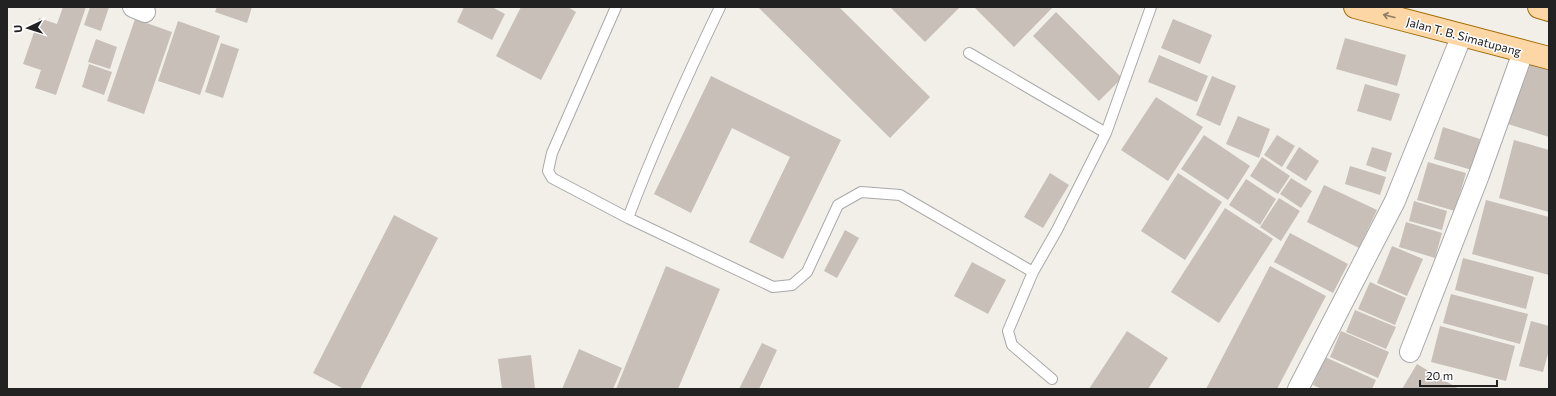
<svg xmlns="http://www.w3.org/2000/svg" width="1556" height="396" font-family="Commissioner,sans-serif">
	<rect width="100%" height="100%" fill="#f2efe9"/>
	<path fill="#c7bfb8" d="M63 7H86L56 95 35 88 41 70 23 64 39 18 57 24Z
		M90 7H109L101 31 84 25Z
		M217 7H252L247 23 215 12Z
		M464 7H492L505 14 492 40 457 22Z
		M521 7H568L576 12 541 80 496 56Z
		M758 7H839L930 97 890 138Z
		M890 7H960L925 42Z
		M974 7H1053L1014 47Z
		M1056 12 1122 78 1099 101 1033 36Z
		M135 19 172 32 144 114 107 101Z
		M1173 19 1212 35 1200 64 1161 48Z
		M178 21 220 36 200 95 158 81Z
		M1345 38 1406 55 1397 86 1336 69Z
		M96 39 117 47 110 69 88 62Z
		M221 43 239 49 223 98 205 92Z
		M1159 55 1208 76 1197 102 1148 82Z
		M1527 62 1549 69V137L1508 124Z
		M89 64 112 72 104 95 82 87Z
		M711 76 841 140 783 259 749 242 790 157 732 128 691 213 654 194Z
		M1212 76 1236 86 1220 126 1196 115Z
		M1365 84 1400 94 1391 121 1357 111Z
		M1156 97 1203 127 1168 181 1121 150Z
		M1238 116 1270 129 1259 158 1226 144Z
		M1443 127 1480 139 1472 170 1434 159Z
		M1204 135 1250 166 1228 200 1181 169Z
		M1277 135 1295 146 1282 167 1264 155Z
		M1514 140 1549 150V212L1499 198Z
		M1299 147 1319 161 1306 181 1286 168Z
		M1372 147 1392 153 1386 172 1366 165Z
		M1262 157 1290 176 1278 194 1250 176Z
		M1428 162 1466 173 1455 211 1417 200Z
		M1350 166 1386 177 1380 195 1345 184Z
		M1050 173 1069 185 1043 228 1024 217Z
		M1178 173 1222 202 1185 260 1141 231Z
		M1291 178 1312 191 1301 208 1280 194Z
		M1246 179 1276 199 1260 225 1229 205Z
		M1324 185 1377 210 1359 248 1307 222Z
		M1279 198 1300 211 1281 241 1260 227Z
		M1486 200 1549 217V275L1472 254Z
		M1414 201 1447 211 1442 230 1409 221Z
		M1225 208 1273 239 1219 323 1171 292Z
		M394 215 438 238 360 389H344L313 373Z
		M1406 222 1442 233 1435 258 1399 247Z
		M845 230 859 238 837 278 824 271Z
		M1290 233 1348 264 1333 293 1274 262Z
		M1392 246 1423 259 1407 296 1377 283Z
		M1463 258 1534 277 1526 309 1455 290Z
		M972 262 1006 280 988 314 954 296Z
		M666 266 720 289 678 389H616Z
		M1270 266 1326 296 1299 347 1277 389H1206Z
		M1370 282 1406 298 1395 325 1358 309Z
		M1451 294 1528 314 1520 344 1443 323Z
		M1355 310 1396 327 1386 349 1346 332Z
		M1531 321 1549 326V350L1543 372 1519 366Z
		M1440 326 1515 346 1506 381 1431 362Z
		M1127 331 1168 358 1148 389H1089Z
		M1341 331 1389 352 1378 378 1330 357Z
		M762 343 777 350 759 389H739Z
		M579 349 622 368 613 389H562Z
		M531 355 535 389H502L498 359Z
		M1325 357 1376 380 1372 389H1322L1313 385Z
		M1417 364 1459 389H1402Z"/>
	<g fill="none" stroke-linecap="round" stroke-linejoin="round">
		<defs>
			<path id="service" d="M616 7 559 137 552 153 548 171 552 178 628 218C655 146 687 76 720 7
				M969 53 1106 133
				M628 218 773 287 792 285 807 272 838 205 861 192 900 195 1033 272 1057 230 1106 133 1151 7
				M1033 272 1008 331 1012 345 1052 379"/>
			<path id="minor" d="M133 7 145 12
				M1410 352 1479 175 1523 52
				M1298 389 1395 201 1462 35"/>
			<path id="primary" d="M1355 7 1549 58
				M1539 7 1549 10"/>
		</defs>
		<use href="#service" stroke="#a9a9a9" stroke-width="12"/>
		<use href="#minor" stroke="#a9a9a9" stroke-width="22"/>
		<use href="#primary" stroke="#a06b00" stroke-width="24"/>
		<use href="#service" stroke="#fff" stroke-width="10"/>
		<use href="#minor" stroke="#fff" stroke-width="20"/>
		<use href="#primary" stroke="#fcd6a4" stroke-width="22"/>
	</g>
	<defs><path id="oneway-shaft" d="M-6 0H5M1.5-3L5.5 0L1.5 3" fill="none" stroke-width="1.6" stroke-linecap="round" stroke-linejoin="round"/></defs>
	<use stroke="#8f7c63" href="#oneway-shaft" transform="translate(1389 16) rotate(-166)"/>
	<g text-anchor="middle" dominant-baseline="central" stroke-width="3" stroke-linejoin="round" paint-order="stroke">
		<g font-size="12" fill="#222" stroke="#fff">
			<text transform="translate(1464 36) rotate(15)">Jalan T. B. Simatupang</text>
		</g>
	</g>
	<rect width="1556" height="396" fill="none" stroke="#222222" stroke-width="16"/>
	<g transform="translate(28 28) rotate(266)" stroke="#ffffff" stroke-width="3" paint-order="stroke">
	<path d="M0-3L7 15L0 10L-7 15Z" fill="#222222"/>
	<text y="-6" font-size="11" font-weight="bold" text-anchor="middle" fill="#222222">U</text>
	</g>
	<path d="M1420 380v6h77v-6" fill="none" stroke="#222222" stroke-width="2"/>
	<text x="1426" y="380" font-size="12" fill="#222222" stroke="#ffffff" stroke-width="3" paint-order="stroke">20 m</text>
</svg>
